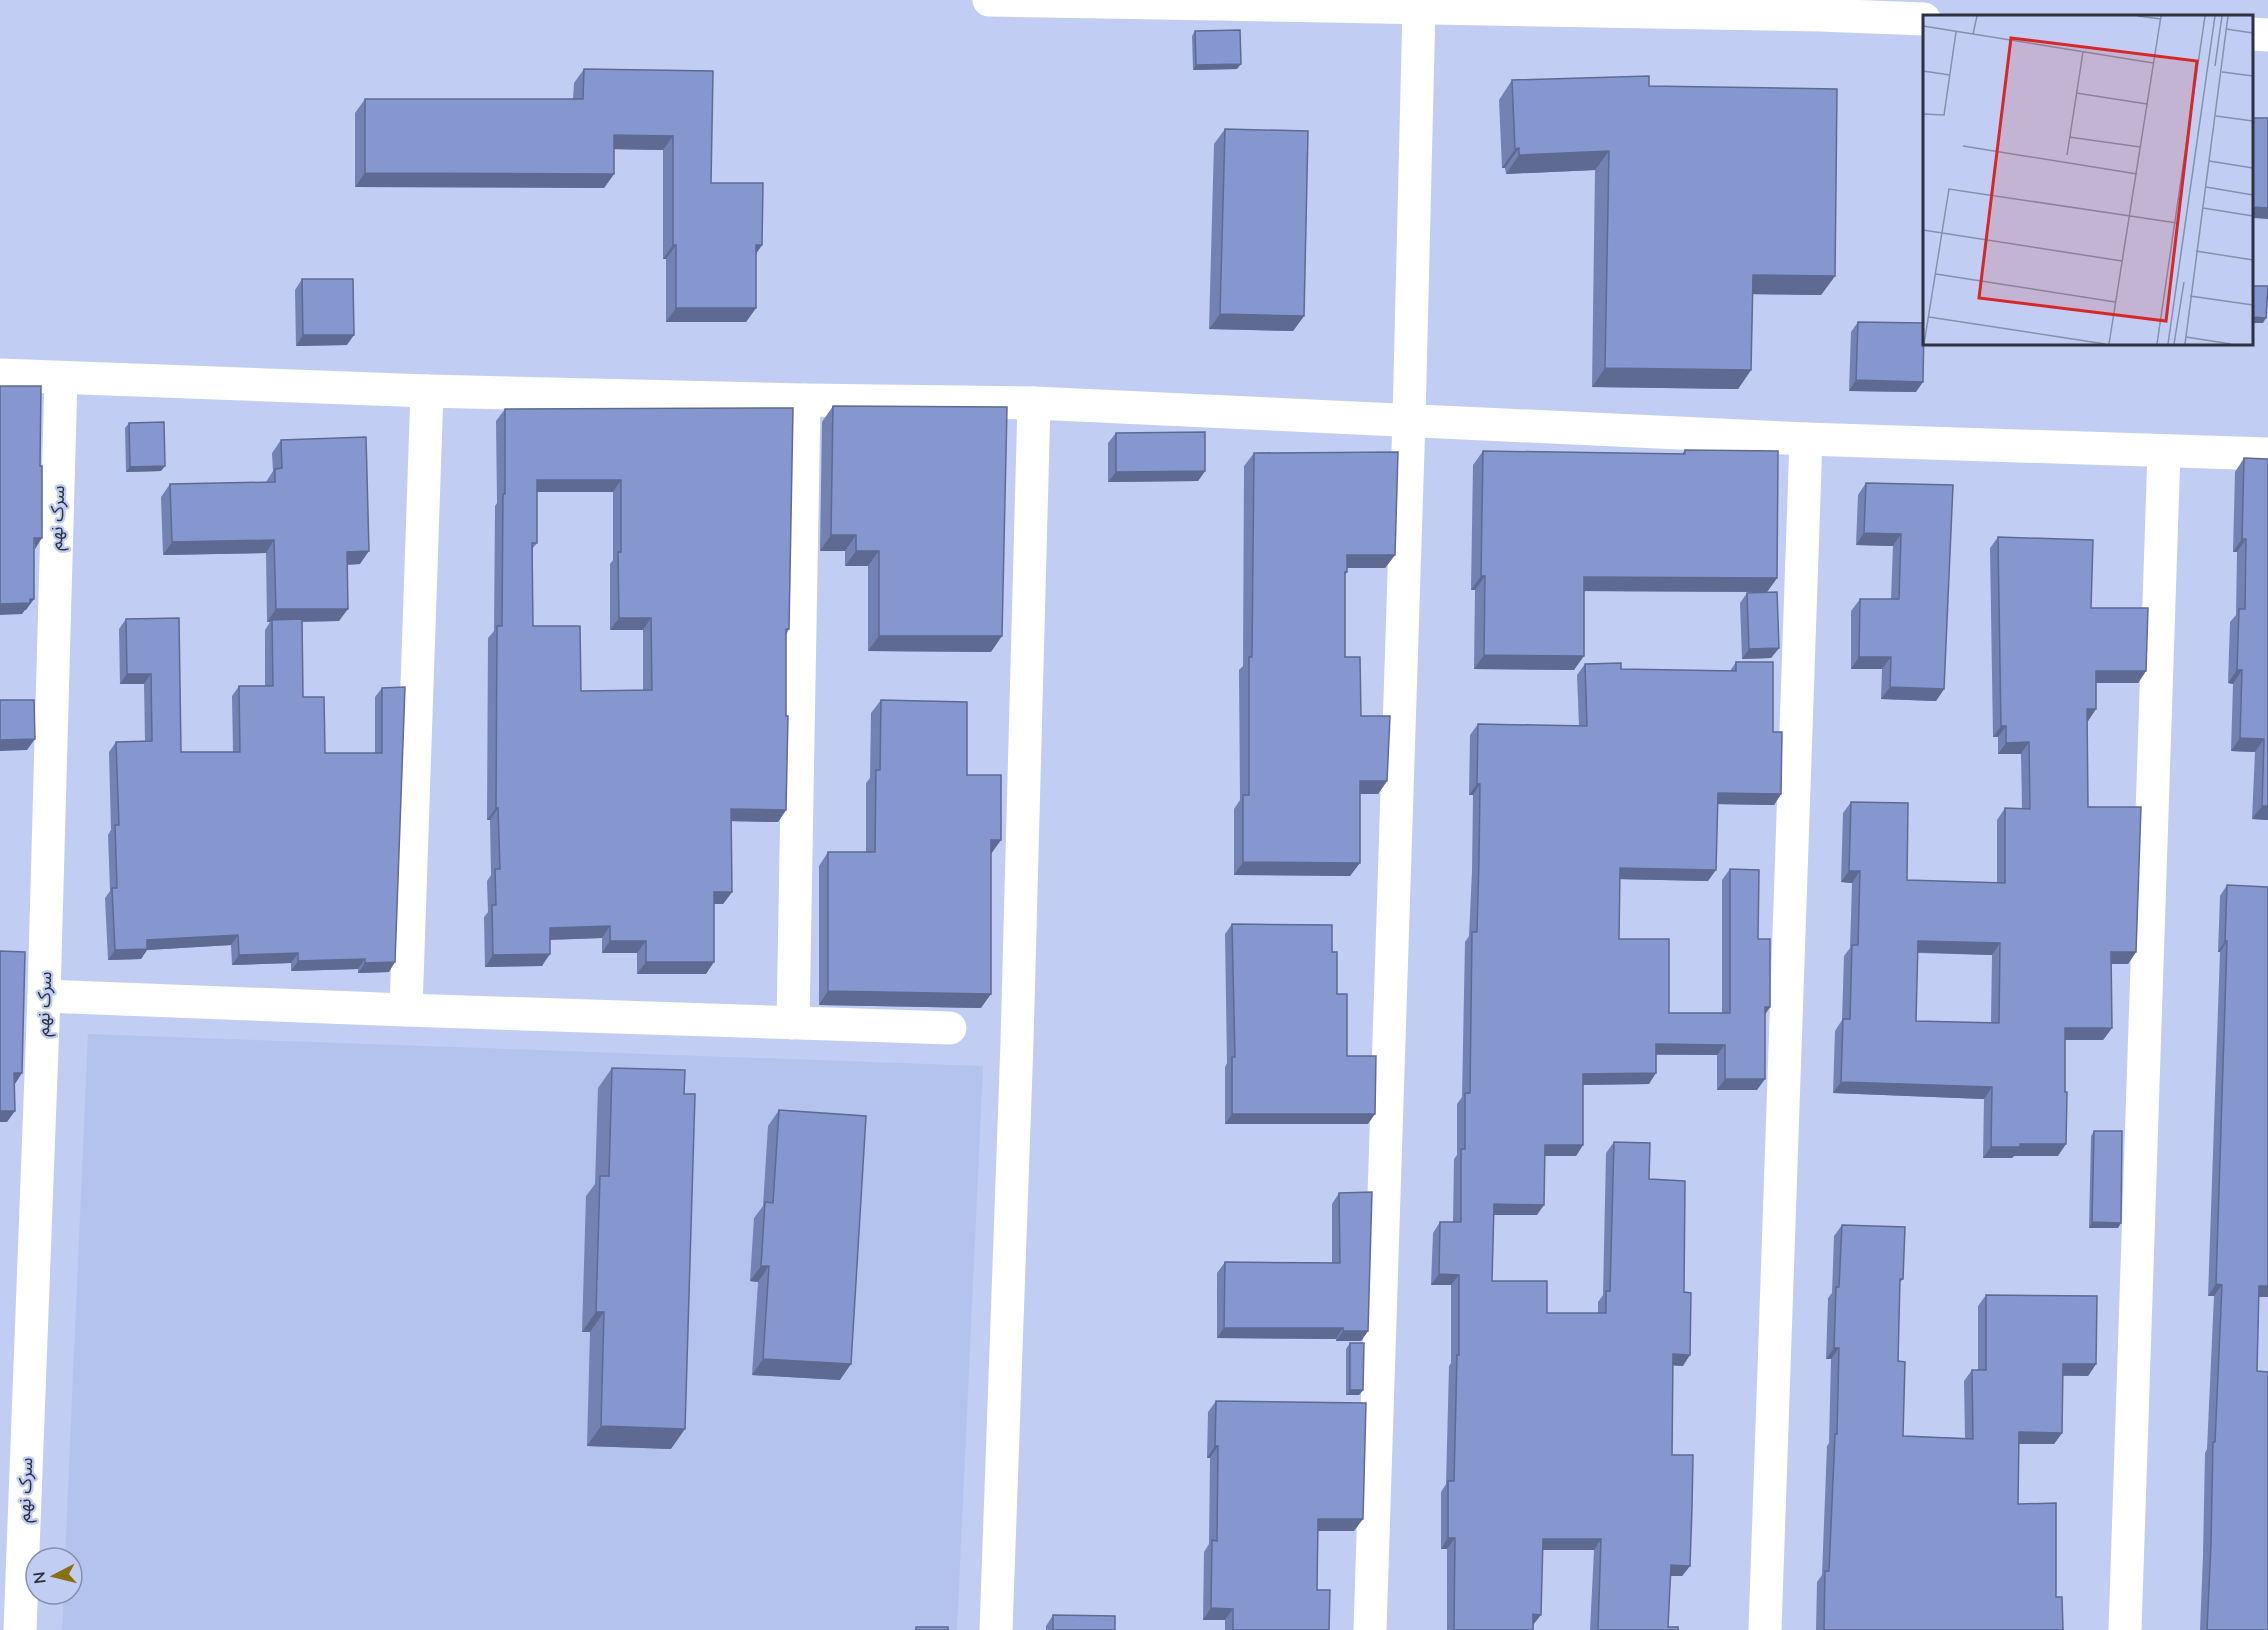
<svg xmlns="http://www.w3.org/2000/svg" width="2268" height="1630" viewBox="0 0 2268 1630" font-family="'Nunito Sans','Noto Sans Arabic',sans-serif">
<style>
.built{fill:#b4c2ee}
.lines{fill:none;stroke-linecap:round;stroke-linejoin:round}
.minor{stroke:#fff;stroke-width:33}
.wall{fill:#7382b3;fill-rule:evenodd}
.shaded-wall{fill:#5e6a92}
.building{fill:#8697d0;stroke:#5e6a92;stroke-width:1.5;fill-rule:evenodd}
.labels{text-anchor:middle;stroke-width:4.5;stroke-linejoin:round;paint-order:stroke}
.street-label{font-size:18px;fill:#2d3240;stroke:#c1cdf3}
.inset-road{fill:none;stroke:#868fab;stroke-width:1.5}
.view{fill:#d62828;fill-opacity:0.15;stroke:#d62828;stroke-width:3}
.inset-edge{fill:none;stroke:#2d3240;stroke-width:3}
</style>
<rect width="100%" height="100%" fill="#c1cdf3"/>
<path class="built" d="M88 1034 983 1066 957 1630H62L64 1594H72V1558H65Z"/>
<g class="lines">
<g class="minor">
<path d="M989 0 1819 15 1924 19"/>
<path d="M2252 34 2268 35"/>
<path d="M0 375 427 391 804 400 1034 403 1806 439 2268 454"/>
<path d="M44 996 406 1010 950 1028"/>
<path d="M406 1010 427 391"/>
<path d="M793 1023 804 400"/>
<path d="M20 1630 44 996 61 378"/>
<path d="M996 1630 1017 1042 1034 403"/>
<path d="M1370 1630 1409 419 1419 8"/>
<path d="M1765 1630 1806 439"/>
<path d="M2125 1630 2164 451"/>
</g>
</g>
<g class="wall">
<path d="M1195 31 1237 69 1193 70 1192 36Z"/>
<path d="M584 69 713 71 711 183 762 245 756 254V308L746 322H666V259H663V150L614 149V174L604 188 355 187V113L365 99H573L574 83Z"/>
<path d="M1512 80 1649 86 1835 276 1821 295 1753 294 1751 370 1738 389 1592 387 1595 170 1506 174 1505 168H1502L1499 100Z"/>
<path d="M1225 129 1304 316 1293 331 1209 329 1214 144Z"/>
<path d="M302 279 347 345 296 346 295 290Z"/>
<path d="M1858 322 1916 392 1849 391 1851 332Z"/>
<path d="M833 406 991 652 868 651V566H845V551H820L822 422Z"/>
<path d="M793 408 789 629 786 635V810L778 822 731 821 732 892 723 904H714L706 974H637V953H602V938L550 940 542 966 485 967 484 917 488 912 487 881 491 875 490 820H487L488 638 494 631 495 506 497 503 496 421 505 409ZM537 492H613V560L610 564V630H643V690L581 691 533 626V548L537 543Z"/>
<path d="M129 423 161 471 126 472 125 428Z"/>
<path d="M1116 433 1205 471 1198 481 1108 482V443Z"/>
<path d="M281 440 360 564 347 565 339 621 302 622 303 697 325 753H375V697L382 688 389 972 358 973V969L291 971V963L232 965 231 945 147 950 141 959 108 960 105 898 110 891 108 835 111 830 109 752 116 742 145 741 144 684H120L119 629 126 619 179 618 181 752H233L232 696 239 686H265V630L270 622H267L266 553 163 555 161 497 170 484 266 482 273 471 272 453Z"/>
<path d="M1685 450 1777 578 1767 592 1584 591 1574 670 1474 669 1475 590H1471L1473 465 1483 451 1682 454Z"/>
<path d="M1254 453 1395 555 1385 568H1347V572L1345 575V657L1361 716 1387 781 1378 794H1360L1350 876 1234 875V809L1240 800 1239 670 1243 666 1244 466Z"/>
<path d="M2244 458 2268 459V820L2252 819 2255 752 2231 751 2233 684 2228 683 2230 622 2236 615 2237 552H2233L2235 472Z"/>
<path d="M1866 483 1953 485 1944 689 1936 701 1881 699 1882 669H1851V611L1860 599H1891L1893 546 1856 545 1858 495Z"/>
<path d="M1998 537 2091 608 2146 671 2138 683H2096V709L2088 721H2087L2088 807 2136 952 2128 964H2111L2112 1028 2103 1040H2065L2058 1156H2014L2012 1158H1983L1984 1099 1833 1093 1835 1031 1842 1020 1844 956 1850 948 1852 883 1841 882 1843 813 1851 802 1907 880 1997 883V820L2005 808H2022L2021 754H1998V737H1993L1990 548ZM1918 953 1992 955 1991 1023 1916 1021Z"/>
<path d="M1747 593 1779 648 1771 658 1742 659 1740 603Z"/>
<path d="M1736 662 1773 732 1781 794 1774 805 1718 804 1708 881 1620 879 1619 939 1669 1013H1722V880L1730 869 1758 939 1765 1015 1757 1090H1717V1055H1656L1649 1084 1583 1085V1145L1576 1156H1545L1537 1215H1494L1492 1281 1547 1313H1598V1302L1603 1295 1606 1153 1614 1142 1649 1179 1683 1366 1673 1365 1672 1455 1690 1566 1682 1576H1670L1668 1627 1678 1630H1590L1594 1550H1543L1533 1630H1447V1549H1441V1492L1446 1484 1449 1366 1451 1363V1285H1431L1433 1233 1440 1222H1453L1454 1159 1457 1155V1104L1462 1097 1465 942 1469 936 1472 871 1473 795H1469L1470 735 1478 724 1579 726 1577 675 1585 664 1621 669 1730 671Z"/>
<path d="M881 700 967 775 991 854 981 1008 819 1005V866L828 852H866V783L870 778 871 713Z"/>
<path d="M2227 885 2268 887V1297H2259L2257 1371 2268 1630H2200L2203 1555 2205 1453 2207 1449 2214 1296H2208L2220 952H2218L2220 896Z"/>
<path d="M1232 924 1332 952 1337 994 1347 1056 1368 1124H1225V1067L1227 1063 1225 934Z"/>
<path d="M612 1068 671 1449 587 1446 590 1332H582L586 1196 595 1184 598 1088Z"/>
<path d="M779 1110 840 1380 752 1375 758 1282 750 1281 754 1218 763 1206 768 1126Z"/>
<path d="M2094 1131 2118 1228H2089L2091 1136Z"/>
<path d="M1339 1193 1368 1331 1361 1341H1336V1339L1217 1338V1273L1225 1262 1332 1263V1204Z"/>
<path d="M1842 1225 1903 1279 1900 1282 1898 1361 1903 1436 1965 1438 1964 1381 1972 1370H1978V1306L1986 1295 2096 1364 2088 1376H2063L2062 1433 2054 1444H2019L2018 1504 2056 1597 2063 1630H1816L1817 1582 1822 1575 1827 1446 1829 1443 1831 1359H1826L1828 1298 1832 1293 1834 1236Z"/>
<path d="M1350 1343 1363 1390 1359 1395H1346V1349Z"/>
<path d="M1216 1401 1354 1531H1318L1317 1590 1329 1630H1225V1620H1203L1204 1552 1209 1544 1210 1458H1207L1208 1412Z"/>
<path d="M1053 1615 1115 1630H1046V1626Z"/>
</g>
<g class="shaded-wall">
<path d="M1241 64 1237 69 1193 70 1196 65Z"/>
<path d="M614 135 673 136 663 150 605 149Z"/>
<path d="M1519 148 1505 168H1502L1515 149Z"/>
<path d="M1609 151 1595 170 1506 174 1519 155Z"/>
<path d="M365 173 614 174 604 188 355 187Z"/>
<path d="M2252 207 2268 208V219L2252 218Z"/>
<path d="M673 245H676L666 259H663Z"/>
<path d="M756 245H762L752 259Z"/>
<path d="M1753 275 1835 276 1821 295 1740 294Z"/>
<path d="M676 308H756L746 322H666Z"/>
<path d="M1220 314 1304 316 1293 331 1209 329Z"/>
<path d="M2252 317 2266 318 2263 323H2252Z"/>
<path d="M303 335H354L347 345 296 346Z"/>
<path d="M1605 368 1751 370 1738 389 1592 387Z"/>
<path d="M1856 380 1923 382 1916 392 1849 391Z"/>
<path d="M165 466 161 471 126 472 130 467Z"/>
<path d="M1205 471 1198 481 1108 482 1116 472Z"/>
<path d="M537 480H621L613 492H529Z"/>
<path d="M1864 533 1901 534 1893 546 1856 545Z"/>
<path d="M831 535H856L845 551H820Z"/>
<path d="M34 538H42L35 549Z"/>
<path d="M2242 539H2246L2237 552H2233Z"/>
<path d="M274 540 266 553 163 555 172 542Z"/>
<path d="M369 551 360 564 338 565 347 552Z"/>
<path d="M856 551H879L868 566H845Z"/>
<path d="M1347 555H1395L1385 568H1338Z"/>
<path d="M1481 576H1485L1475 590H1471Z"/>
<path d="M1584 577 1777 578 1767 592 1574 591Z"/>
<path d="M30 599H34L26 610H25L22 614 0 615V604Z"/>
<path d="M276 609H348L339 621 272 622V620L270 622H267Z"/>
<path d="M619 618H651L643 630H610Z"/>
<path d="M879 636H1002L991 652 868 651Z"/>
<path d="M1779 648 1771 658 1742 659 1749 649Z"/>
<path d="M1484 655 1584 656 1574 670 1474 669Z"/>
<path d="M1859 657H1891L1882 669H1851Z"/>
<path d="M2237 670H2242L2233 684 2228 683Z"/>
<path d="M2096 671H2146L2138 683H2088Z"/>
<path d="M127 674H151L144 684H120Z"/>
<path d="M1890 687 1944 689 1936 701 1881 699Z"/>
<path d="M2087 709H2096L2088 721H2079Z"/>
<path d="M2001 726H2006L1998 737H1993Z"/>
<path d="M2240 738 2264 739 2255 752 2231 751Z"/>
<path d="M35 739 27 750 0 751V740Z"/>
<path d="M2029 742 2021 754H1998L2006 743Z"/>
<path d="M1360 781H1387L1378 794H1350Z"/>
<path d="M1477 784H1480L1473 795H1469Z"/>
<path d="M1718 793 1781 794 1774 805 1710 804Z"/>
<path d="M2262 806H2268V820L2252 819Z"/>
<path d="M496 808H498L490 820H487Z"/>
<path d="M731 809 786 810 778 822 723 821Z"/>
<path d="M991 840H1001L991 854Z"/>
<path d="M1243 862 1360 863 1350 876 1234 875Z"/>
<path d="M1620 868 1716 870 1708 881 1613 879Z"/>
<path d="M1849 871H1860L1852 883 1841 882Z"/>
<path d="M714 892H732L723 904H706Z"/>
<path d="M610 926 602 938 541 940 550 928Z"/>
<path d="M238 935 231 945 147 950 141 959 108 960 115 950 147 940Z"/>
<path d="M610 941H646L637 953H602Z"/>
<path d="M1918 941 2000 943 1992 955 1910 952Z"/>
<path d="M2225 941H2227L2220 952H2218Z"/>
<path d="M2111 952H2136L2128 964H2103Z"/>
<path d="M298 953 291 963 232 965 239 955Z"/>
<path d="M550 954 542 966 485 967 493 955Z"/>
<path d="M365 959 358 969 291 971 298 961Z"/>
<path d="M395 962 389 972 358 973 365 963Z"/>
<path d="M646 962H714L706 974H637Z"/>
<path d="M828 991 991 994 981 1008 819 1005Z"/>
<path d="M1765 1007H1770L1763 1018Z"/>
<path d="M2065 1028H2112L2103 1040H2057Z"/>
<path d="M1656 1044 1725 1045 1717 1055 1649 1054Z"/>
<path d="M14 1073H22L15 1084Z"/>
<path d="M1656 1073 1649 1084 1576 1085 1583 1074Z"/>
<path d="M1725 1079H1765L1757 1090H1717Z"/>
<path d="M1841 1082 1992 1087 1984 1099 1833 1093Z"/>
<path d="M0 1111H15L7 1122H0Z"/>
<path d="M1232 1114H1375L1368 1124H1225Z"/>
<path d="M2020 1144H2066L2058 1156H2014L2012 1158H1983L1991 1147Z"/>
<path d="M1545 1145H1583L1576 1156H1537Z"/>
<path d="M1494 1204 1544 1205 1537 1215H1486Z"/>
<path d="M2092 1222 2121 1223 2118 1228H2089Z"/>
<path d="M761 1266H769L758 1282 750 1281Z"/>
<path d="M1439 1274 1459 1275 1451 1285H1431Z"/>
<path d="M2216 1284 2222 1285 2214 1296H2208Z"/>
<path d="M2259 1286H2268V1297H2251Z"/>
<path d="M596 1312H604L590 1332H582Z"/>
<path d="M1224 1328H1343L1336 1339 1217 1338Z"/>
<path d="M1343 1331H1368L1361 1341H1336Z"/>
<path d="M1834 1348H1839L1831 1359H1826Z"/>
<path d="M1673 1354 1690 1355 1683 1366 1665 1365Z"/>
<path d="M763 1359 851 1364 840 1380 752 1375Z"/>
<path d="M2063 1364H2096L2088 1376 2055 1375Z"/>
<path d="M1350 1390H1363L1359 1395H1346Z"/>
<path d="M601 1426 685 1429 671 1449 587 1446Z"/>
<path d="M2019 1432 2062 1433 2054 1444H2011Z"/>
<path d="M1215 1446H1218L1210 1458H1207Z"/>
<path d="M1318 1519H1363L1354 1531H1310Z"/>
<path d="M1448 1538H1455L1447 1549H1441Z"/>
<path d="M1543 1539H1601L1594 1550H1535Z"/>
<path d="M1671 1565 1690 1566 1682 1576H1663Z"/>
<path d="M1211 1608 1233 1609 1225 1620H1203Z"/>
<path d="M1533 1614 1541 1615 1533 1625H1525Z"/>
</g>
<g class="building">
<path d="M1240 30 1241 64 1196 65 1195 31Z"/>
<path d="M584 69 713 71 711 183H763L762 245H756V308H676V245H673V136L614 135V174L365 173V99H583Z"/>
<path d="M1649 76V86L1837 89 1835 276 1753 275 1751 370 1605 368 1609 151 1519 155V148L1515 149 1512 80Z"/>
<path d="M2252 118H2268V208L2252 207Z"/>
<path d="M1225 129 1308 131 1304 316 1220 314Z"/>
<path d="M302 279H353L354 335H303Z"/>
<path d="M2252 286H2268L2266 318 2252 317Z"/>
<path d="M1858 322 1924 323 1923 382 1856 380Z"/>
<path d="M0 386H41L40 466H42V538H34V599H30V603L0 604Z"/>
<path d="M833 406 1007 407 1002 636H879V551H856V535H831Z"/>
<path d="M793 408 789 629H786V716H788L786 810 731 809 732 892H714V962H646V941H610V926L550 928V954L493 955 492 905H496L495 869H500L498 808H496L497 626H502L503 494H505V409ZM537 480H621V552H618L619 618H651L652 690 581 691 580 626H533L532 543H537Z"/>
<path d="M164 422 165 466 130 467 129 423Z"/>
<path d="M1205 432V471L1116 472V433Z"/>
<path d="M366 437 369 551 347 552 348 609H276L274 540 172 542 170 484 275 482V469L282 468 281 440Z"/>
<path d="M1685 450 1778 451 1777 578 1584 577V656L1484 655 1485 576H1481L1483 451 1685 454Z"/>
<path d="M1398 452 1395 555H1347V572H1345V657H1360L1361 716H1390L1387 781H1360V863L1243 862V795H1249V657H1252L1254 453Z"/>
<path d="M2244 458 2268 459V806H2262L2264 739 2240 738 2242 670H2237L2239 609H2245L2246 539H2242Z"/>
<path d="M1866 483 1953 485 1944 689 1890 687 1891 657H1859L1860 599H1899L1901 534 1864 533Z"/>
<path d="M1998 537 2093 540 2091 608H2148L2146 671H2096V709H2087L2088 807H2141L2136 952H2111L2112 1028H2065V1092H2067L2066 1144H2020V1147H1991L1992 1087 1841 1082 1843 1019H1850L1852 945H1858L1860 871H1849L1851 802 1908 803 1907 880 2005 883V808L2030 809 2029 742 2006 743V726H2001ZM1918 941 2000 943 1999 1023 1916 1021Z"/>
<path d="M1777 592 1779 648 1749 649 1747 593Z"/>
<path d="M179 618 181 752H240L239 686H273L272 620 302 619 303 697H324L325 753H382V688L405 687 395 962 365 963V959L298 961V953L239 955 238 935 147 940V949L115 950 112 888H117L115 825H119L116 742 152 741 151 674H127L126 619Z"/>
<path d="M1736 662H1773V732H1782L1781 794 1718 793 1716 870 1620 868 1619 939H1669V1013H1730V869L1759 870 1758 939H1770V1007H1765V1079H1725V1045L1656 1044V1073L1583 1074V1145H1545L1544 1205 1494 1204 1492 1281H1547V1313H1606V1291H1610L1614 1142 1650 1143 1649 1179 1685 1181 1684 1292 1691 1293 1690 1355 1673 1354 1672 1455H1693L1692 1507 1690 1566 1671 1565 1668 1627H1678V1630H1598L1601 1539H1543L1541 1615 1533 1614V1630H1454L1455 1538H1448V1481H1454L1457 1355H1459V1275L1439 1274 1440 1222H1461V1149H1465V1093H1470L1472 932H1477L1479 860 1480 784H1477L1478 724 1587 726 1585 664 1621 663V669L1736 671Z"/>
<path d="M0 700H34L35 739 0 740Z"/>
<path d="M881 700 967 702V775H1001V840H991V994L828 991V852H875L876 770H880Z"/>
<path d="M2227 885 2268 887V1286H2259L2257 1371 2268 1372V1630H2207L2211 1544 2213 1442H2215L2222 1285 2216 1284 2227 941H2225Z"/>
<path d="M1232 924 1332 925V952H1337V994H1347V1056H1376L1375 1114H1232V1057H1235Z"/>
<path d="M0 951 25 952 22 1073H14L15 1111H0Z"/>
<path d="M612 1068 685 1070 684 1094H695L685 1429 601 1426 604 1312H596L600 1176H609Z"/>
<path d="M779 1110 866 1116 851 1364 763 1359 769 1266H761L765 1202 773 1203Z"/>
<path d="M2094 1131H2122L2121 1223 2092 1222Z"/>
<path d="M1372 1192 1368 1331H1343V1328H1224L1225 1262 1340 1263 1339 1193Z"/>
<path d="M1842 1225 1905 1227 1903 1279H1900L1898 1361 1905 1362 1903 1436 1973 1439 1972 1370H1986V1295L2097 1296 2096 1364H2063L2062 1433 2019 1432 2018 1504 2056 1503V1597H2062L2063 1630H1824L1825 1571H1829L1835 1434H1837L1839 1348H1834L1836 1287H1839Z"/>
<path d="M1350 1343H1364L1363 1390H1350Z"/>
<path d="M1216 1401 1366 1403 1363 1519H1318L1317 1590H1330L1329 1630H1233V1609L1211 1608 1212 1540 1217 1541 1218 1446H1215Z"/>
<path d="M1053 1615 1115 1616V1630H1053Z"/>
<rect x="916" y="1627" width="32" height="3"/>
</g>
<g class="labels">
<g class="street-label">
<text transform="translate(57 518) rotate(-88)" y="6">سرک نهم</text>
<text transform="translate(44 1004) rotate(-88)" y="6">سرک نهم</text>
<text transform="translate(25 1490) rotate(-88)" y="6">سرک نهم</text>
</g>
</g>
<g transform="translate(1923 15)">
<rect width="330" height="330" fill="#c1cdf3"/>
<path class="inset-road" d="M215 1 238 4M0 11 230 48M303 14 330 18M50 19 54 1M292 51 299 1M0 56 27 60M299 57 330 61M153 78 224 89M0 99 21 100 33 17M293 101 330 106M146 122 217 132M40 131 214 159M144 140 160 37M286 146 330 153M283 172 330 180M280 193 330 201M0 215 199 246M273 236 330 245M13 259 192 287M267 281 330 290M6 302 182 329M263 322 308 329M1 329 26 174 254 208M186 329 238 1M234 329 282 1M245 329 292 1M251 329 261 267M262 329 305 1"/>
<path class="view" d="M88 23 274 46 243 306 56 283Z"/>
<rect width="330" height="330" class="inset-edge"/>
</g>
<g transform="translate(54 1576) rotate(263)"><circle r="28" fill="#c1cdf3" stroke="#868fab" stroke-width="1.5"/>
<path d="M0-4.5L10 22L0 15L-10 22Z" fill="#8a6f10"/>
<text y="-9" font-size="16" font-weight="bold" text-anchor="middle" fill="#2d3240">N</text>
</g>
</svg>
